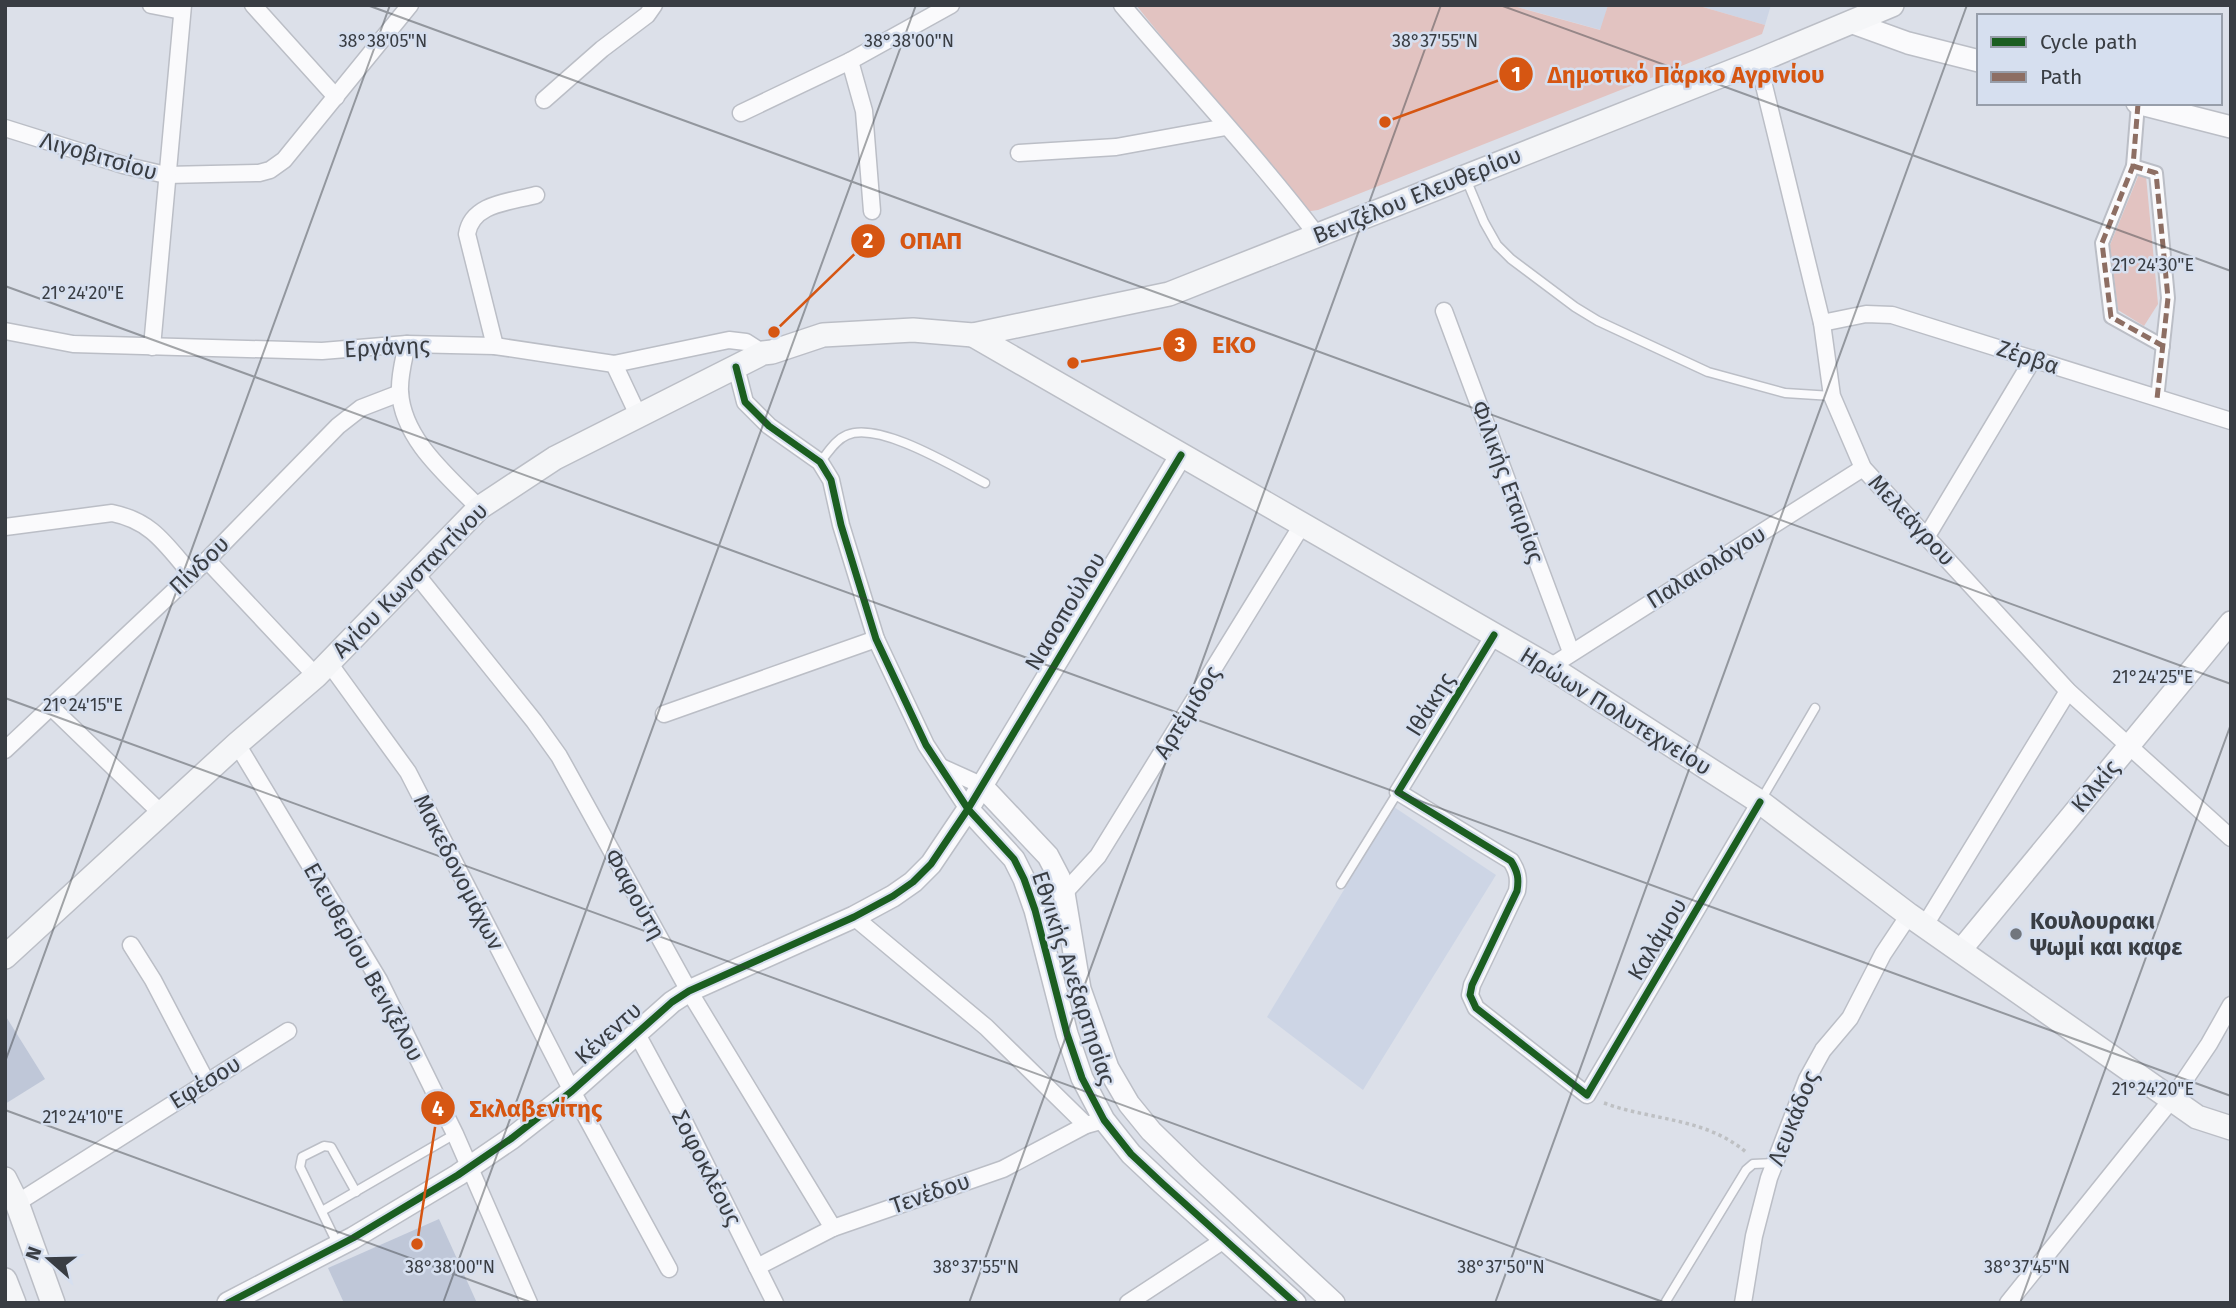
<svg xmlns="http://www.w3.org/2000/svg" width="2236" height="1308" viewBox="0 0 2236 1308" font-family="'Fira Sans',sans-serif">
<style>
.built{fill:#cdd5e5}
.green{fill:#e2c3c1}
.building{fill:#bfc7d8}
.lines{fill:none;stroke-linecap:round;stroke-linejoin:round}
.service-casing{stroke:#bbbec6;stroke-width:11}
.pedestrian-casing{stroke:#bbbec6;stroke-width:16}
.minor-casing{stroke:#bbbec6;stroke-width:19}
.tertiary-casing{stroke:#bbbec6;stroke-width:24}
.secondary-casing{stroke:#bbbec6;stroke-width:26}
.path{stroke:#bec0c3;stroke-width:3.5;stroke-dasharray:3.5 3.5;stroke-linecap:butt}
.service{stroke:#fafafc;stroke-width:8}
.pedestrian{stroke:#fafafc;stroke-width:12}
.minor{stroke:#fafafc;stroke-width:16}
.tertiary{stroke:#fafafc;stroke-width:21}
.secondary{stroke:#f5f6f8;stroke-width:23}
.quiet{stroke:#8d6e63;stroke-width:5;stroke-dasharray:10 5;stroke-linecap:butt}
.cycleway-casing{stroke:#d6dfef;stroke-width:11}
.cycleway{stroke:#1b5e20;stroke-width:7}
.ticks{fill:none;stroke:#393d43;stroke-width:2;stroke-opacity:0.45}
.poi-dot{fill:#72767d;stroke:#d6dfef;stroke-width:2.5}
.labels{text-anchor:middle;stroke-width:5;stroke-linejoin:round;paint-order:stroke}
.street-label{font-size:23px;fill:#393d43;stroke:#d6dfef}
.poi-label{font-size:23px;font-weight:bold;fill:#393d43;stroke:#d6dfef;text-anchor:start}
.ticks-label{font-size:18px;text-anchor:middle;fill:#393d43;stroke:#d6dfef;stroke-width:5;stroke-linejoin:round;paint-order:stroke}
.leader{fill:none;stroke:#d65612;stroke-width:2.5}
.callout-dot{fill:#d65612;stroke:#d6dfef;stroke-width:2.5}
.mark-label{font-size:21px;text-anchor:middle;font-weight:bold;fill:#fff}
.callout-label{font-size:24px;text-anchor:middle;font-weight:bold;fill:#d65612;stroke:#d6dfef;stroke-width:5;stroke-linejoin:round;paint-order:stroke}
</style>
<rect width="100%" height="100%" fill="#dce0e9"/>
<g class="built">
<path d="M1510 5H1608L1601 30Z"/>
<path d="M1696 5H1771L1765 25Z"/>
<path d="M1394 807 1496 875 1363 1090 1267 1017Z"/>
</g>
<g class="green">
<path d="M1136 5H1510L1600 30 1608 5H1696L1765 25 1762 34 1318 210 1304 212Z"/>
<path d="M2139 174 2146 176 2158 304 2144 326 2118 310 2110 245Z"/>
</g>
<g class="building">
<path d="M5 1015 45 1079 5 1104Z"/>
<path d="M439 1219 477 1303H344L328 1268Z"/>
</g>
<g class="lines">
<defs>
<g id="service">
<path d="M1466 179 1484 222 1497 245 1511 259 1575 307 1598 321 1708 372 1785 393 1832 396"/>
<path d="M820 462C828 453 835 440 847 435 879 421 954 467 985 483"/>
<path d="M1761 800 1815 708"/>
<path d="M1341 884 1398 792"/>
<path d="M322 1211 455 1134"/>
<path d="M338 1245 300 1167 302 1157 324 1146 331 1147 356 1192"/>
<path d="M1665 1303 1746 1170 1753 1164 1775 1163"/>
</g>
<g id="pedestrian">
<path d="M2138 104 2133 166 2102 243 2111 317 2163 346"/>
<path d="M2133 166 2156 173 2168 298 2157 399"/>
</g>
<g id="minor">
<path d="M151 5 182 11"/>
<path d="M253 5 336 97"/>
<path d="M1122 5C1187 82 1256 155 1317 235"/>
<path d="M850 61 864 111 872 211"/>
<path d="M1758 61 1822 323 1832 396 1863 468 2068 691 2231 838"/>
<path d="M544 100 602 49 647 15 654 5"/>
<path d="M741 113 850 61 951 5"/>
<path d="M5 128 123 165 166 175 259 173 270 170 284 160 410 5"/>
<path d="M1019 153 1116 147 1226 127"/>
<path d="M1444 311 1571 652"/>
<path d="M1822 323 1866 314 1892 315 2231 421"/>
<path d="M5 331 73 344 322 351 407 344 495 346 614 364 729 340 746 342 763 353"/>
<path d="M407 344C404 359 399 376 400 392 403 440 448 476 479 508"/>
<path d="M495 346 467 234C472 203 510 202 536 195"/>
<path d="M152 347 183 5"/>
<path d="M614 364 639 417"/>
<path d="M736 367 745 402 769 426 820 462 831 480 841 525 876 639 926 745 968 809"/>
<path d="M5 527 112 513C152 521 166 545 191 574"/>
<path d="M1927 536 2033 359"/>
<path d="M207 560 316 676"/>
<path d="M416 574 534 721 559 756 689 991 833 1228"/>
<path d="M1494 635 1398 792 1511 861C1518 872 1519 879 1517 891L1472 985 1470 995 1476 1008 1587 1095 1760 802"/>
<path d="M329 663 408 772 572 1091 669 1269"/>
<path d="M1550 667 1863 468"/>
<path d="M51 707 161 813"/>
<path d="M664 714 876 639"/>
<path d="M237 744 379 980 455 1134 529 1303"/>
<path d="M5 750 207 560 338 426 361 408 400 393"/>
<path d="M941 767 981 785"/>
<path d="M1064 893 1098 856 1302 525"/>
<path d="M854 917 986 1027 1086 1125"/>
<path d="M1925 925 2068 691"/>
<path d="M131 945 153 980 206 1081"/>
<path d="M637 1034 683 1119 775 1303"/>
<path d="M17 1203 288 1031"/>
<path d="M757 1267 833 1228 1003 1169 1086 1125 1104 1120"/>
<path d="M1128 1303 1224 1240"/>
<path d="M1743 1303 1754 1236 1769 1178 1807 1079 1823 1050 1850 1018 1883 954 1909 915"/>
<path d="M2008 1303 2172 1099 2209 1044 2231 1005"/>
</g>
<g id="tertiary">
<path d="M1850 22 1908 43 1979 61"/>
<path d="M2137 103 2231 127"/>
<path d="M981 785 1048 856 1059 877 1064 893 1080 989 1108 1068 1129 1104 1151 1131 1195 1174 1334 1303"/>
<path d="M968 809 1014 859 1024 879 1035 910 1067 1034 1082 1078 1104 1120 1131 1154 1163 1184 1295 1303"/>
<path d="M1960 951 2231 622"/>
<path d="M228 1303 353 1238 458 1175 512 1138 572 1091 672 1002 689 991 854 917 893 896 913 882 931 864 968 809 1181 455"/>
</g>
<g id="secondary">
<path d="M973 335 1550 667 1760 802 1909 915 2197 1117 2231 1128"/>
<path d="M5 957 237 744 316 676 479 508 555 458 763 353 772 352 823 335 913 330 973 335 1169 294 1758 61 1892 5"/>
<path d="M5 1179 17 1203 53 1303"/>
<path d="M5 1280 14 1303"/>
</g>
</defs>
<use href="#service" class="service-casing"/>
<use href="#pedestrian" class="pedestrian-casing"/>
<use href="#minor" class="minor-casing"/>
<use href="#tertiary" class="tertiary-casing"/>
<use href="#secondary" class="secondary-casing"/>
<path class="path" d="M1604 1103C1653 1121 1705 1117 1747 1153"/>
<use href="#service" class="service"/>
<use href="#pedestrian" class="pedestrian"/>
<use href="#minor" class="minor"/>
<use href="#tertiary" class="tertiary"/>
<use href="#secondary" class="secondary"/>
<g class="quiet">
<path d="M2138 104 2133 166 2102 243 2111 317 2163 346"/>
<path d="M2133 166 2156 173 2168 298 2157 399"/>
</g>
<defs>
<g id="cycleway">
<path d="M736 367 745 402 769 426 820 462 831 480 841 525 876 639 926 745 968 809 1014 859 1024 879 1035 910 1067 1034 1082 1078 1104 1120 1131 1154 1163 1184 1295 1303"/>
<path d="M1494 635 1398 792 1511 861C1518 872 1519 879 1517 891L1472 985 1470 995 1476 1008 1587 1095 1760 802"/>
<path d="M228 1303 353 1238 458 1175 512 1138 572 1091 672 1002 689 991 854 917 893 896 913 882 931 864 968 809 1181 455"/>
</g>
</defs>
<use href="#cycleway" class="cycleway-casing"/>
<use href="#cycleway" class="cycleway"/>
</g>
<path class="ticks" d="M367 5 2231 684M1500 5 2231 271M5 286 2231 1096M5 698 1666 1303M5 1062 390 5M5 1110 533 1303M443 1303 916 5M969 1303 1441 5M1495 1303 1967 5M2020 1303 2231 724"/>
<circle class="poi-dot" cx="2016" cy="934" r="7"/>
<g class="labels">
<g class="street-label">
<text transform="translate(99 156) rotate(16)" y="8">Λιγοβιτσίου</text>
<text transform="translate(1417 195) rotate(-22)" y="8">Βενιζέλου Ελευθερίου</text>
<text transform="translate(387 347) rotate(-3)" y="8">Εργάνης</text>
<text transform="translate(2028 357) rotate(18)" y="8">Ζέρβα</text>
<text transform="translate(1508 482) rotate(70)" y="8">Φιλικής Εταιρίας</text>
<text transform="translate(1912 520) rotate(47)" y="8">Μελεάγρου</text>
<text transform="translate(199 565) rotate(-44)" y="8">Πίνδου</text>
<text transform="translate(1706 567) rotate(-32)" y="8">Παλαιολόγου</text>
<text transform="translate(410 580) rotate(-45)" y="8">Αγίου Κωνσταντίνου</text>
<text transform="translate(1065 611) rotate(-59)" y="8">Νασοπούλου</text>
<text transform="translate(1430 704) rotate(-58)" y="8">Ιθάκης</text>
<text transform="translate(1616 711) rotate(32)" y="8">Ηρώων Πολυτεχνείου</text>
<text transform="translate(1187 712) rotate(-58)" y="8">Αρτέμιδος</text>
<text transform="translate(2095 786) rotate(-50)" y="8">Κιλκίς</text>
<text transform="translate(459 872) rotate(63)" y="8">Μακεδονομάχων</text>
<text transform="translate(635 894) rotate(61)" y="8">Φαφούτη</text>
<text transform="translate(1657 939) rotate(-59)" y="8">Καλάμου</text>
<text transform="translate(364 962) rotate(61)" y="8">Ελευθερίου Βενιζέλου</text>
<text transform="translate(1074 978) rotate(72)" y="8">Εθνικής Ανεξαρτησίας</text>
<text transform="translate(608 1033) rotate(-42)" y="8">Κένεντυ</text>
<text transform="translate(205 1082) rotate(-32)" y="8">Εφέσου</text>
<text transform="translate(1793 1118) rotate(-68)" y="8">Λευκάδος</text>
<text transform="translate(707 1168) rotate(63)" y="8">Σοφοκλέους</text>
<text transform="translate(930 1193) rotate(-19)" y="8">Τενέδου</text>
</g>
<g class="poi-label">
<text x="2030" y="929">Κουλουρακι<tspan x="2030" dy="26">Ψωμί και καφε</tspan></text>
</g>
</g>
<g class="ticks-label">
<text x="383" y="47">38°38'05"N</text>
<text x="909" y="47">38°38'00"N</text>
<text x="1435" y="47">38°37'55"N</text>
<text x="2153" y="271">21°24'30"E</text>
<text x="83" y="299">21°24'20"E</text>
<text x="2153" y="683">21°24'25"E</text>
<text x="83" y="711">21°24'15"E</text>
<text x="2153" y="1095">21°24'20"E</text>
<text x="83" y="1123">21°24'10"E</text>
<text x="450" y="1273">38°38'00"N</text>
<text x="976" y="1273">38°37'55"N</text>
<text x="1501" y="1273">38°37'50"N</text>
<text x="2027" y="1273">38°37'45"N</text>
</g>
<path class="leader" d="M1385 122L1516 74M774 332L868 241M1073 363L1180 345M417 1244L438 1108"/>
<g class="callout-dot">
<circle cx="1385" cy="122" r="7"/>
<circle cx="774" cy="332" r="7"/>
<circle cx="1073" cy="363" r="7"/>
<circle cx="417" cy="1244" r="7"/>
<circle cx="1516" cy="74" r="18"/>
<circle cx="868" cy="241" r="18"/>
<circle cx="1180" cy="345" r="18"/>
<circle cx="438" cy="1108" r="18"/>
</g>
<g class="mark-label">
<text x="1516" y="82">1</text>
<text x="868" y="248">2</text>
<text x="1180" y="352">3</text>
<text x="438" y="1116">4</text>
</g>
<g class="callout-label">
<text x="1686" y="83">Δημοτικό Πάρκο Αγρινίου</text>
<text x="931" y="249">ΟΠΑΠ</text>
<text x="1234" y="353">EKO</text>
<text x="536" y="1117">Σκλαβενίτης</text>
</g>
<rect width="2236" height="1308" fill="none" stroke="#393d43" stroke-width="14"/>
<rect x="1977" y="14" width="245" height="91" fill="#d6dfef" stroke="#979eaa" stroke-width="2"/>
<rect x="1991" y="37" width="35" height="10" fill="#1b5e20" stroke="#979eaa" stroke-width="2"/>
<text x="2040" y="49" font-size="21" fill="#393d43">Cycle path</text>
<rect x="1991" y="72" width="35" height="10" fill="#8d6e63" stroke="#979eaa" stroke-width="2"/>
<text x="2040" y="84" font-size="21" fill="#393d43">Path</text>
<g transform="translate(49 1259) rotate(290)" stroke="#d6dfef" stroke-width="5" paint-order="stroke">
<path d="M0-5L12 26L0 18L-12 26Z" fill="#393d43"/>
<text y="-10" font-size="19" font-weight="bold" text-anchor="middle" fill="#393d43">N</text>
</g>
</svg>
